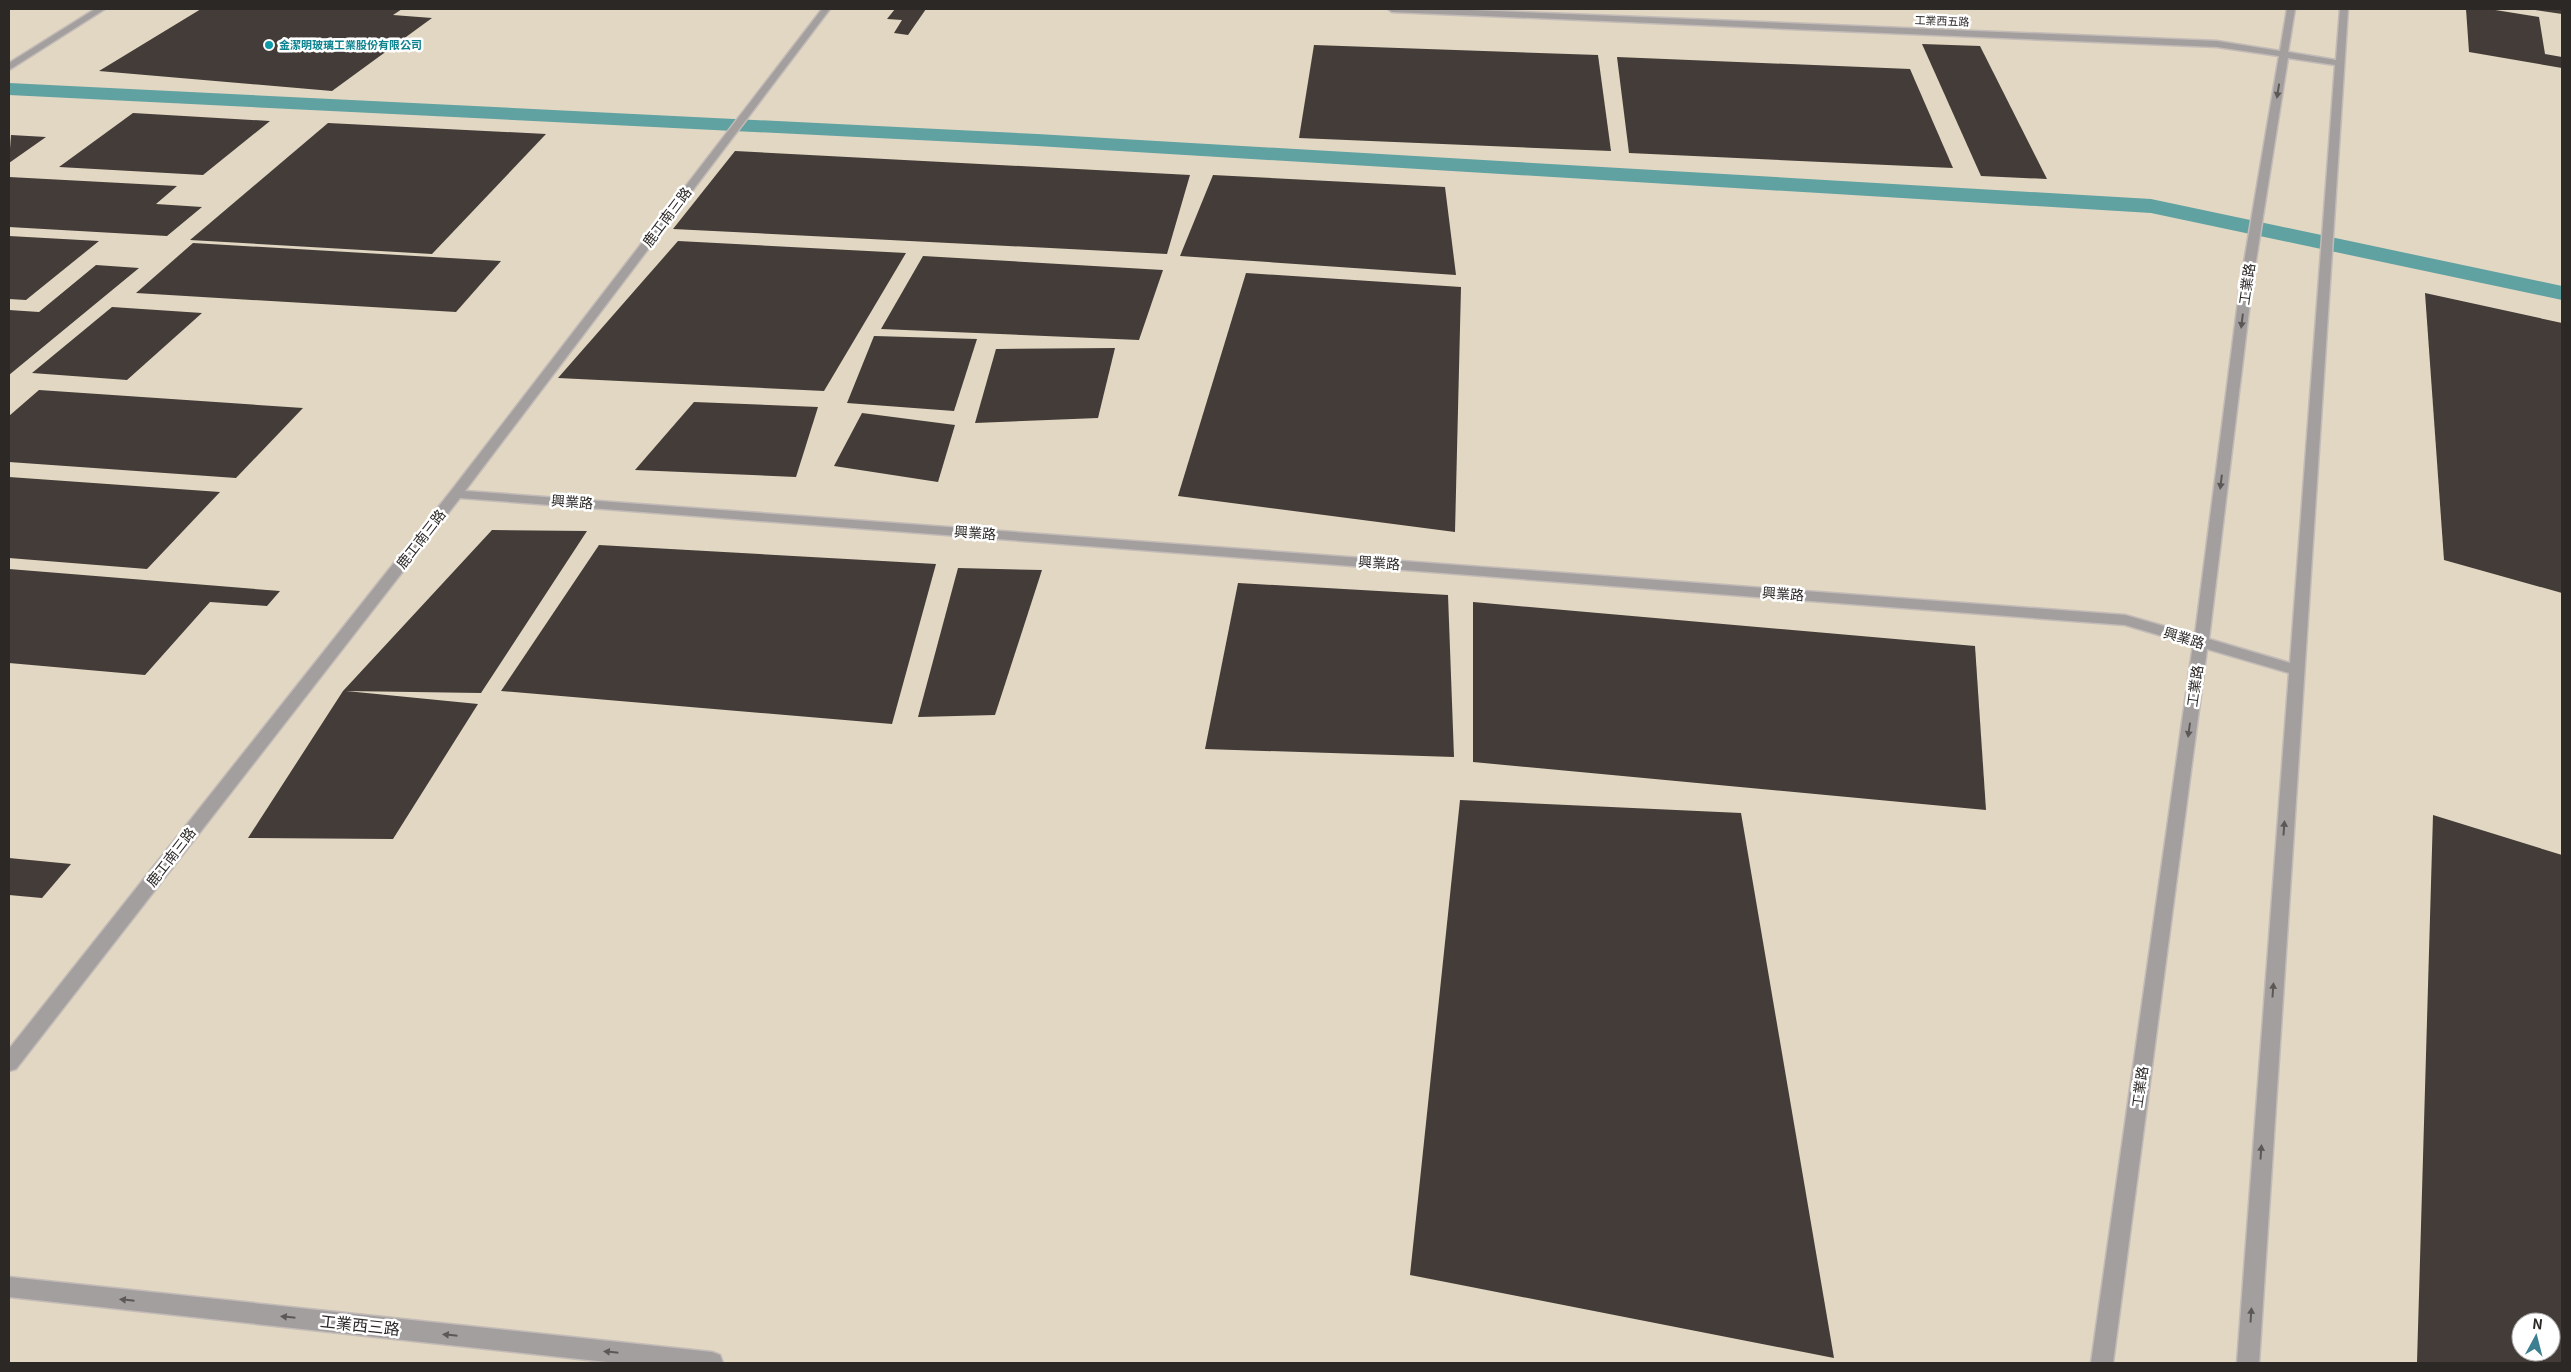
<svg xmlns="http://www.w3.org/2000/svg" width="2571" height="1372" viewBox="0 0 2571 1372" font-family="Georgia,'Noto Sans TC',serif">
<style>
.industrial{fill:#e2d7c2;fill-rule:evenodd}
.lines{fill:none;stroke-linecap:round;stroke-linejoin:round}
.canal{fill:#60a1a2;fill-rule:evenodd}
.building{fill:#433c38;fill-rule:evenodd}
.minor-casing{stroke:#c3bbb7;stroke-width:3}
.minor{fill:#a39f9f;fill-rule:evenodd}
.oneway{fill:#5b5856}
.culture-dot{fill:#0f9aa8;stroke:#fff;stroke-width:2}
.labels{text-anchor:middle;stroke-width:5;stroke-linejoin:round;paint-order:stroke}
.far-street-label{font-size:11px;fill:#2b2826;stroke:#fff}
.far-culture-label{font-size:11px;font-weight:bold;fill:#0d838f;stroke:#fff;text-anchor:start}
.street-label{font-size:14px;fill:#2b2826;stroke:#fff}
.near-street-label{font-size:16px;fill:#2b2826;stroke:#fff}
</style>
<rect width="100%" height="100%" fill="#e9e0db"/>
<path class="industrial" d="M9 9H2562V1363H9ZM2521 1322H2551V1352H2521Z"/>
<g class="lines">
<path class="canal" d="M9 83 1037 134 2151 199 2562 286V300L2151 213 1037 146 9 95Z"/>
</g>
<g class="building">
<path d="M201 9H402L393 15 432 18 332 91 99 71Z"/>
<path d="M895 9H926L908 35 894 33 902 20 887 19Z"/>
<path d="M2466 9H2489L2539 17 2545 54 2562 57V68L2469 52Z"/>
<path d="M2535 9H2562V14L2535 10Z"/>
<path d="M1922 44 1980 46 2047 179 1981 176Z"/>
<path d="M1314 45 1598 55 1611 151 1299 138Z"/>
<path d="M1617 57 1910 69 1953 168 1629 153Z"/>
<path d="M133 113 270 121 203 175 59 167Z"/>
<path d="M328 123 546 134 432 254 190 240Z"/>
<path d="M11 135 46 137 9 163Z"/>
<path d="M735 151 1190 175 1167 254 673 229Z"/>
<path d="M1213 175 1445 187 1456 275 1180 256Z"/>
<path d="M9 177 177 186 156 204 202 207 167 236 9 227Z"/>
<path d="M9 236 99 241 26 300 9 299Z"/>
<path d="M678 241 906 253 824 391 558 378Z"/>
<path d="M193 243 501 261 456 312 136 293Z"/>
<path d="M923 256 1163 270 1139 340 881 329Z"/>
<path d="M96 265 139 268 9 375V310L39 312Z"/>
<path d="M1246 273 1461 287 1455 532 1178 496Z"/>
<path d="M2425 293 2562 323V593L2444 560Z"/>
<path d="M112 307 202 313 127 380 32 373Z"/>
<path d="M874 336 977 339 954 411 847 403Z"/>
<path d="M1115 348 1098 418 975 423 996 349Z"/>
<path d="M39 390 303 408 236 478 9 462V416Z"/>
<path d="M694 402 818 407 796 477 635 470Z"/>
<path d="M862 413 955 425 938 482 834 466Z"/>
<path d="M9 477 220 492 147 569 9 558Z"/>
<path d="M492 530 587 531 481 693 346 691 478 704 393 839 248 838 343 691Z"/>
<path d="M599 545 936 564 892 724 501 691Z"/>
<path d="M958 568 1042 570 995 715 918 717Z"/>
<path d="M9 569 280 591 267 606 210 602 145 675 9 663Z"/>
<path d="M1238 583 1448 595 1454 757 1205 749Z"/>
<path d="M1473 602 1975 646 1986 810 1473 762Z"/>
<path d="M1460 800 1741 813 1834 1358 1410 1275Z"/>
<path d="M2433 815 2562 855V1363H2417ZM2521 1322H2551V1352H2521Z"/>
<path d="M9 858 71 864 42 898 9 895Z"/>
</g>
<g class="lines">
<defs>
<g id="minor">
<path d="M95 9H105L9 70V63Z"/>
<path d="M822 9H830L465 491 2125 615 2195 635 2240 286 2279 56 2217 47 1392 12 1388 9H1447L2217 41 2280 51 2287 9H2295L2288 52 2336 60 2340 9H2348L2259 1363H2237L2289 673 2207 649 2113 1363H2091L2193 645 2125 625 460 498 16 1069 9 1071V1049L451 491ZM2288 58 2335 65 2290 663 2209 639 2252 286Z"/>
<path d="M9 1277 712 1352 720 1355 723 1363H616L9 1297Z"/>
</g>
</defs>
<use href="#minor" class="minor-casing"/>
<use href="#minor" class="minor"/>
</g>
<defs><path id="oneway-solid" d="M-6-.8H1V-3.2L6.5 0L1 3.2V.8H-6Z" transform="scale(1.25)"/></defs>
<g class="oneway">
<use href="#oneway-solid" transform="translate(2278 91) rotate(99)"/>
<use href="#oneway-solid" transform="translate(2242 321) rotate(97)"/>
<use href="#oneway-solid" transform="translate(2221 482) rotate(97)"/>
<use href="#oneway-solid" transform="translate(2189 730) rotate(98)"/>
<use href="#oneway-solid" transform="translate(2284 828) rotate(-86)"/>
<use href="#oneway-solid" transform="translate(2273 990) rotate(-86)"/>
<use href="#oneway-solid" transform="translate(2261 1152) rotate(-86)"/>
<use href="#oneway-solid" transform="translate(127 1300) rotate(-174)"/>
<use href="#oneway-solid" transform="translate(2251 1315) rotate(-86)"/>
<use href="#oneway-solid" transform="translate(288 1317) rotate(-174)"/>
<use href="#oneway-solid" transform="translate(450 1335) rotate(-174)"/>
<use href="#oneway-solid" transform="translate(611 1352) rotate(-174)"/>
</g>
<circle class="culture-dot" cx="269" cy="45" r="5"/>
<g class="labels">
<g class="far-street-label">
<text transform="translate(1942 21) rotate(2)" y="4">工業西五路</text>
</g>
<g class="far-culture-label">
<text x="279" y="49">金潔明玻璃工業股份有限公司</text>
</g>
<g class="street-label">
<text transform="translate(667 217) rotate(-53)" y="5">鹿工南三路</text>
<text transform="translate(2247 284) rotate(-82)" y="5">工業路</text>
<text transform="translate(572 502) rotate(4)" y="5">興業路</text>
<text transform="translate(975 533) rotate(4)" y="5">興業路</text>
<text transform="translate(421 539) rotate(-52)" y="5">鹿工南三路</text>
<text transform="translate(1379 563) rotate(4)" y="5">興業路</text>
<text transform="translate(1783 594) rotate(4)" y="5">興業路</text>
<text transform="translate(2184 638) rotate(17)" y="5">興業路</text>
<text transform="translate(2195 686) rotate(-82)" y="5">工業路</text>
<text transform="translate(171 857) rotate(-52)" y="5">鹿工南三路</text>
<text transform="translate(2140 1087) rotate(-82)" y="5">工業路</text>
</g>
<g class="near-street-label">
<text transform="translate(360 1325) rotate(6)" y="6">工業西三路</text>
</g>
</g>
<rect width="2571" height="1372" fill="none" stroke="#2b2826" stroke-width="20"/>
<g transform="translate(2536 1337) rotate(7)"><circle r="24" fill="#ffffff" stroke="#aaa9a8"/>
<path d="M0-4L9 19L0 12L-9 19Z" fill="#3c7f90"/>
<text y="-8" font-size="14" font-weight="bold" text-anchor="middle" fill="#2b2826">N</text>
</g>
</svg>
